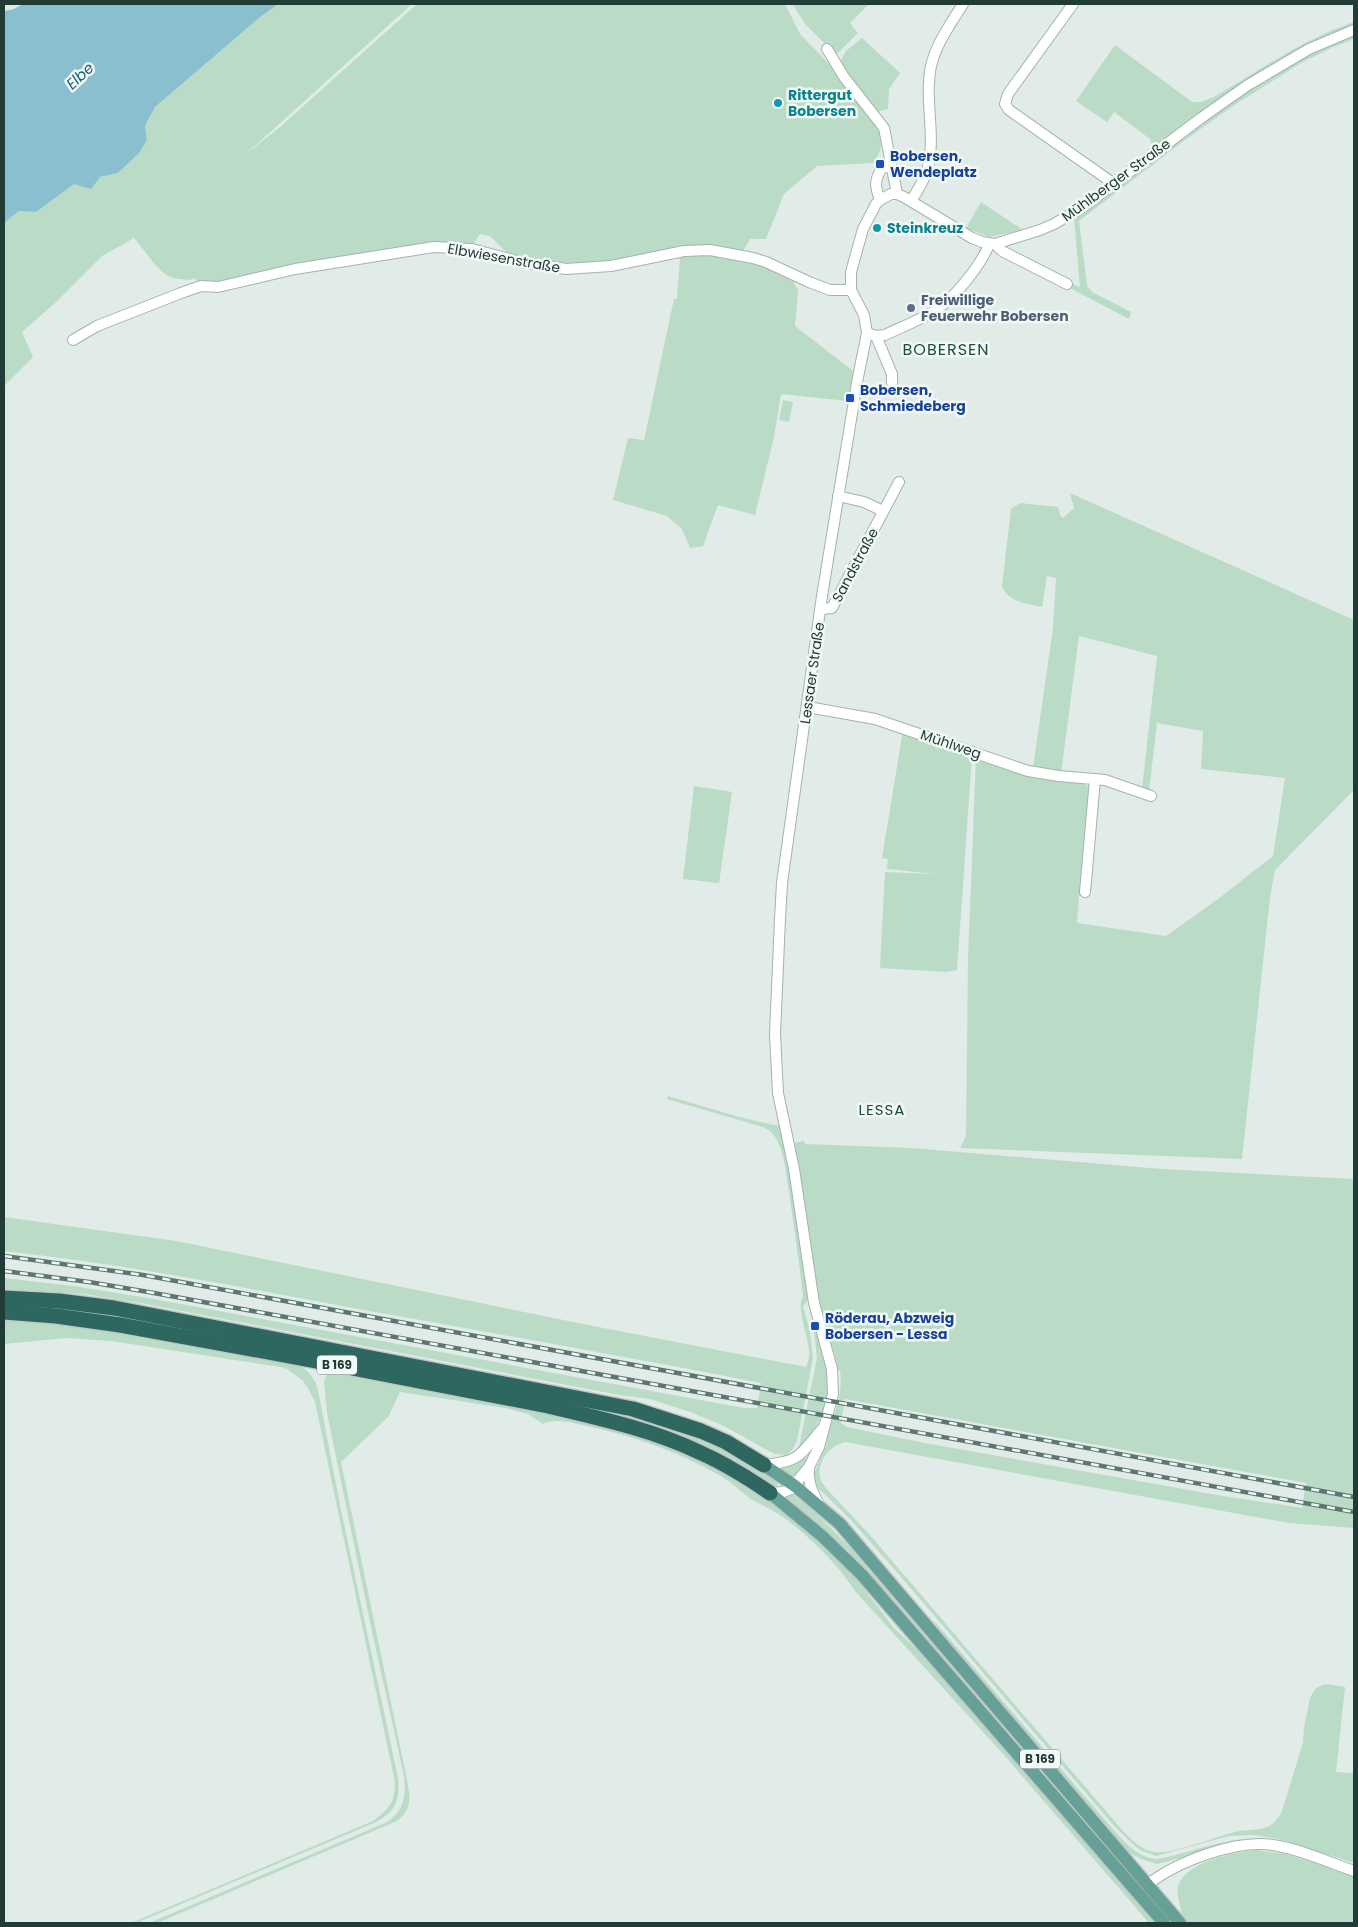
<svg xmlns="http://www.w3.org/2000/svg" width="1358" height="1927" viewBox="0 0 1358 1927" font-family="Poppins,sans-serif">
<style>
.green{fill:#badcc6;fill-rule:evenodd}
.water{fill:#89bfcf}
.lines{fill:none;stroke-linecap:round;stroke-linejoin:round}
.minor-casing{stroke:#a4b3ae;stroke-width:12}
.major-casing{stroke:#c1c8c7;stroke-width:15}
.highway-casing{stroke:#c1c8c7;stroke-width:18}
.minor{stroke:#fff;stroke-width:10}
.major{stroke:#66a096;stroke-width:12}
.highway{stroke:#2e6760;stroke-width:15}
.rail-casing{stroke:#5c7772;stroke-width:4.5}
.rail{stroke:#f1f8f5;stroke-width:2.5;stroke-dasharray:8;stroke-linecap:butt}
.culture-dot{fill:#0f9aa8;stroke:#f1f8f5;stroke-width:2}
.transit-dot{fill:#1a4fb4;stroke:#f1f8f5;stroke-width:2}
.service-dot{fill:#5c6f8a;stroke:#f1f8f5;stroke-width:2}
.labels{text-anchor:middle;stroke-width:5;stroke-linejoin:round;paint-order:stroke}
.shield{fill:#f1f8f5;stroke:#5f746f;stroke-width:1}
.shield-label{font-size:12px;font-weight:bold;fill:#213b36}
.culture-label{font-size:14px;font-weight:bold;fill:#0d838f;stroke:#f1f8f5;text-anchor:start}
.transit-label{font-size:14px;font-weight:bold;fill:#164399;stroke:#f1f8f5;text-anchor:start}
.street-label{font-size:14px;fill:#213b36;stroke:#f1f8f5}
.service-label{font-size:14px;font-weight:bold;fill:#4e5e75;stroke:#f1f8f5;text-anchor:start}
.water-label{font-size:15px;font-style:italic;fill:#1d5f75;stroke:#f1f8f5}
.neighbourhood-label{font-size:15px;letter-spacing:1px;fill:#1e4d45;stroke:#f1f8f5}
.quarter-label{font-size:16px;letter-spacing:1px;fill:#1e4d45;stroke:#f1f8f5}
</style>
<rect width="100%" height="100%" fill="#e1ebe7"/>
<g class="green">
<path d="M278 4H412L247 153 280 127 417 4H785L800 34 828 63 867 116 879 127 882 138 880 151 874 163 817 166 784 194 766 239H750L742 253 712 248 611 264 548 266 508 254 490 236 480 234 472 246 454 242 446 243 213 286 200 283 194 278 191 280C184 279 176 279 170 277 156 270 145 250 134 238L102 256 54 304 22 332 33 357 4 386V223L19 211 36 212 74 184 118 173 139 153 147 140 145 126 155 107 259 18Z"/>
<path d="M792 4H869L850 23 858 33 838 53H834L806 25Z"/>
<path d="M1354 22V26L1319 41 1157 147 1153 146 1150 139 1114 112 1107 122 1076 101 1115 45 1192 102H1201L1214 97C1259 70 1304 39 1354 22Z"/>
<path d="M1354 34V39L1331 48 1301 63 1233 106 1185 140 1079 221 1087 285 1092 292 1131 312 1129 319 1068 287 1070 283 1080 287 1074 218 1230 101 1313 52Z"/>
<path d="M862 38 900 73 889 89 888 109 876 112 860 94 840 62 846 51Z"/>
<path d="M981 202 1023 230 989 237 966 228Z"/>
<path d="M712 254 752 261 792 278 798 291 795 326 853 371 848 401 781 394 774 437 755 515 718 505 703 546 690 548 682 529 667 516 613 500 628 438 644 440 674 299H677L680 257Z"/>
<path d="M783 400 793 402 789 422 779 420Z"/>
<path d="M1070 493 1354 620V790L1275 870 1270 897 1242 1159 960 1148 966 1136 968 960 976 757 1043 778 1082 783 1087 786 1092 793 1083 896H1079L1077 923 1166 936 1218 899 1273 856 1285 778 1201 769 1203 731 1157 723 1149 792 1142 789 1157 656 1079 636 1061 774 1033 768 1053 628 1056 578 1047 576 1042 607C1026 603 1009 603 1002 586L1011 509 1020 503 1058 507 1060 515 1063 518 1074 508Z"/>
<path d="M903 730 972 756 957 970 946 972 880 968 885 872 936 874 887 869 888 859 882 858Z"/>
<path d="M694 786 732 792 719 883 683 879Z"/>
<path d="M668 1096 739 1117 779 1126C793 1183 800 1242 808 1300L803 1306 810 1332 813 1358 797 1441 792 1450 786 1455 775 1454 767 1450 724 1426 693 1413 650 1399 619 1395 146 1304 86 1294 4 1289V1278L73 1286 154 1299 744 1408H757L761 1383C627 1357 493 1333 358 1309 241 1287 123 1264 4 1251V1217L176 1241 588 1325 806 1367C808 1361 810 1356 809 1351 808 1334 796 1310 803 1296 799 1261 794 1227 789 1192 786 1175 785 1155 777 1140 773 1133 769 1130 763 1127L667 1099Z"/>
<path d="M804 1141 805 1144 911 1148 1162 1169 1354 1179V1528L1289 1523 845 1442C826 1447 811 1469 825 1487L869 1534 1123 1831C1132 1840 1141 1850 1154 1852 1174 1855 1218 1835 1240 1831 1249 1830 1259 1830 1267 1827 1273 1825 1277 1819 1281 1814L1303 1743 1304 1728 1310 1698 1316 1688 1325 1684 1345 1687 1336 1772 1354 1773V1863L1279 1839 1254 1835 1229 1836 1156 1856 1142 1851 1135 1846 1115 1827 896 1571 848 1517 814 1484V1473L820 1460 817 1458 822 1447 825 1448 827 1442 825 1440C833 1420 844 1394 840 1371L837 1370 835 1355 827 1332 829 1331 823 1315H821L793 1146 797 1142ZM845 1399 1306 1483 1302 1508 1217 1495 925 1443 847 1427 841 1423Z"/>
<path d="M31 1304 74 1308 610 1410C633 1417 657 1422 680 1431 715 1444 747 1462 778 1482L777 1487 773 1485 720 1453 675 1434Z"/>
<path d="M4 1318 69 1322 295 1362C306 1369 315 1377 318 1390L341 1510 398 1778C400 1801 396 1812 374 1823L136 1923H131L373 1821C389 1809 395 1803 395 1782L315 1402 308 1388 302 1380 287 1369 280 1367 111 1341 67 1338 4 1344Z"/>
<path d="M818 1331C833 1381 833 1405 802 1449L799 1447 817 1358 814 1332Z"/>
<path d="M333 1370 587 1420 652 1440 703 1462 761 1496 812 1534 851 1572 894 1628 928 1660 1157 1923H1149L1003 1754 855 1591C839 1566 811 1538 787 1520 777 1512 763 1506 751 1499 742 1493 734 1484 724 1478 683 1454 638 1437 591 1427 575 1424 557 1417 543 1424L528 1414 505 1408 400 1392 388 1417 341 1462 406 1775C409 1795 415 1807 397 1821L157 1923H149L385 1823C404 1812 406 1797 404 1776L370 1622 327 1413 324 1382 327 1374Z"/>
<path d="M803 1456 809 1460 795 1477H791L776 1466 790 1465Z"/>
<path d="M792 1494 814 1511 853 1550 1123 1865 829 1535 783 1497Z"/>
<path d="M934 1621 1105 1820C1119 1835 1135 1859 1158 1859 1190 1853 1220 1839 1254 1839L1157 1864 1141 1859 1127 1852 939 1631Z"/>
<path d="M1256 1850 1285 1854 1354 1875V1923H1188C1182 1917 1181 1911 1179 1902 1178 1897 1177 1892 1178 1887 1184 1862 1234 1852 1256 1850Z"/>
</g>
<path class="water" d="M23 4H278L259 18 155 107 145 126 147 140 139 153 118 173 100 177 91 189 74 184 36 212 19 211 4 223V11L14 9Z"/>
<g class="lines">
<defs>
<g id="minor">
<path d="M1073 4 1008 94 1005 104 1009 110 1110 181 1112 185"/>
<path d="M827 49 844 77 884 128 897 194"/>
<path d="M880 200C875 187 874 180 882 168L891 166"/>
<path d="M911 201C918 190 925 179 928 167 936 134 924 99 931 66 936 44 951 23 963 4"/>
<path d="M995 244 1002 251 1067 284"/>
<path d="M867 333 876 336 885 335C903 326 924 319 940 307 956 296 983 262 989 244"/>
<path d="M876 336 892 374V383"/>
<path d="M73 340 97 326 181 293 201 286 218 287 295 269 434 247 472 249 520 262 566 269 611 266 684 251 710 250 753 258 766 262 809 282 830 290H851"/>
<path d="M838 496 864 502 883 511"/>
<path d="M821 609 832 608 899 482"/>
<path d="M808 707 875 719 1028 771 1059 776 1105 780 1151 796"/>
<path d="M1085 892 1095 779"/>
<path d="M764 1465C801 1461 799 1456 822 1429"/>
<path d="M809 1468C807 1482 813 1492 819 1505"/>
<path d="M770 1493 783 1492 791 1489 809 1467 819 1447 833 1394 832 1369 814 1303 794 1169 778 1093 775 1034 780 919 782 883 822 596 858 377 867 333 864 315 851 290V272L863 229 876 204 880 200 891 194H897L904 197 972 238 982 242 995 244 1040 230 1054 224 1083 207 1201 118 1248 85 1309 49 1354 30"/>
<path d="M1147 1885C1176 1862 1236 1839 1273 1845 1300 1849 1328 1862 1354 1871"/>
</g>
<g id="major">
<path d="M764 1465 795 1486 840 1524 1180 1923"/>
<path d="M770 1493 822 1536 862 1575 1164 1923"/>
</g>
<g id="highway">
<path d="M4 1298 59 1301 114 1308 633 1409 701 1431 726 1442 764 1465"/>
<path d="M4 1312 56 1316 120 1325 317 1361 548 1406C599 1418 654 1430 701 1453 726 1464 748 1478 770 1493"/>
</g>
</defs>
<use href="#minor" class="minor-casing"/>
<use href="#major" class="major-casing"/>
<use href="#highway" class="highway-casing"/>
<use href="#minor" class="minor"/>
<use href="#major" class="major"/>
<use href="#highway" class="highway"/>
<defs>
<g id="rail">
<path d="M4 1256 143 1275 1354 1497"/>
<path d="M4 1271 89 1282 154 1293 1354 1512"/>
</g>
</defs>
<use href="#rail" class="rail-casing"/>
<use href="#rail" class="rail"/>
</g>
<g class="culture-dot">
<circle cx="778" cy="103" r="5"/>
<circle cx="877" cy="228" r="5"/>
</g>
<g class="transit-dot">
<rect x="875" y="159" width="10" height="10" rx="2.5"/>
<rect x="845" y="393" width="10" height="10" rx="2.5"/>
<rect x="810" y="1321" width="10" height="10" rx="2.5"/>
</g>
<circle class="service-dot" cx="911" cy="308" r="5"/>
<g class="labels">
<g class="shield">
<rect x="317" y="1355.5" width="40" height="19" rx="4"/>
<rect x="1020" y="1749.5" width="40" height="19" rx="4"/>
</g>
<g class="shield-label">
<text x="337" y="1369">B 169</text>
<text x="1040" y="1763">B 169</text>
</g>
<g class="culture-label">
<text x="788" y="100">Rittergut<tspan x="788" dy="16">Bobersen</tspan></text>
<text x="887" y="233">Steinkreuz</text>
</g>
<g class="transit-label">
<text x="890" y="161">Bobersen,<tspan x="890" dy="16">Wendeplatz</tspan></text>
<text x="860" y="395">Bobersen,<tspan x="860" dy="16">Schmiedeberg</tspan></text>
<text x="825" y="1323">Röderau, Abzweig<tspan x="825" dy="16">Bobersen - Lessa</tspan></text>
</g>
<g class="street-label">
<text transform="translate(1116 180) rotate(-36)" y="5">Mühlberger Straße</text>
<text transform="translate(504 258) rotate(10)" y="5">Elbwiesenstraße</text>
<text transform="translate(855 565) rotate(-62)" y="5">Sandstraße</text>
<text transform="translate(812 673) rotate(-82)" y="5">Lessaer Straße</text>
<text transform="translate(951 744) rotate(19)" y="5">Mühlweg</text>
</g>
<g class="service-label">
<text x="921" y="305">Freiwillige<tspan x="921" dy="16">Feuerwehr Bobersen</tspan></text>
</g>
<g class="water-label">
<text transform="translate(80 76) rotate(-43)" y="5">Elbe</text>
</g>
<g class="neighbourhood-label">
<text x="882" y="1115">LESSA</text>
</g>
<g class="quarter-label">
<text x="946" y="355">BOBERSEN</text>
</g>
</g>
<rect width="1358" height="1927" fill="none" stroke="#213b36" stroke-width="10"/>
</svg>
